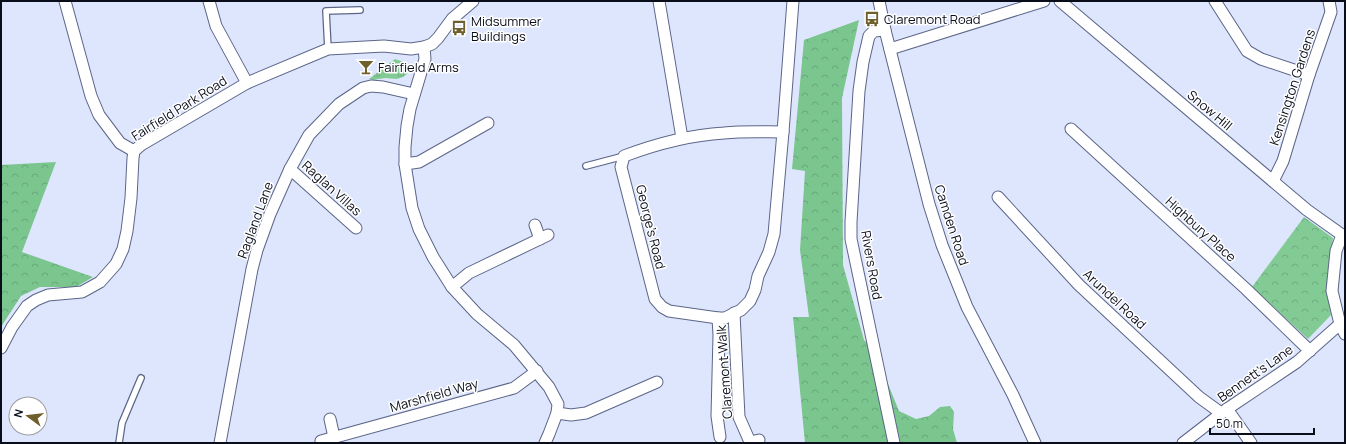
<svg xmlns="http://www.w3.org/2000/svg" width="1346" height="444" viewBox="0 0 1346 444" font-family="Manrope,sans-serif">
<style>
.grass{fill:url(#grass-tufts)}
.forest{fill:url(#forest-crowns)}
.park{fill:url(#park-crowns)}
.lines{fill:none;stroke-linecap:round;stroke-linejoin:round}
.lane-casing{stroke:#5b6587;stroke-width:8}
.street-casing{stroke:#5b6587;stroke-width:13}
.lane{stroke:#fff;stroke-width:5.5}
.street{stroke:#fff;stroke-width:11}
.labels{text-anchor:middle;stroke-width:3;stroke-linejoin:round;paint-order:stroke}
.poi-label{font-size:13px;fill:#090d19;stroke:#fff;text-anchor:start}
.street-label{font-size:13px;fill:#090d19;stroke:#fff}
</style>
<defs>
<pattern id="grass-tufts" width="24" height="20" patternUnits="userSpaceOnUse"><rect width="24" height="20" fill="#83cb95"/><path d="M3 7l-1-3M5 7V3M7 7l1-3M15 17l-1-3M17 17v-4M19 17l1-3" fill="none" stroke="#70ad80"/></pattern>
<pattern id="forest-crowns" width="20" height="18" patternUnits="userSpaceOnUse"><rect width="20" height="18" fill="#7bc58e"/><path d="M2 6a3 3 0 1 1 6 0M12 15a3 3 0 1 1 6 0" fill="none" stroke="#69a87a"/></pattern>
<pattern id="park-crowns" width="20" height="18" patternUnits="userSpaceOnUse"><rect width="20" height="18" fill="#83cb95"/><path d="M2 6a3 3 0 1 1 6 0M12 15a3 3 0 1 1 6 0" fill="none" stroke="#70ad80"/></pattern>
</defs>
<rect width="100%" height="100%" fill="#dee6fe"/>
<path class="grass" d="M395 59 404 62 407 65 408 70 407 74 403 77 397 79 385 78 373 80 369 79Z"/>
<g class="forest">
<path d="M859 20 842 98 843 265 864 340 875 352 899 411 916 419 929 416 940 407 950 406 954 412 953 429 957 443H805L793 317H809L800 250 805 171 792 169 804 40Z"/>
<path d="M56 162 22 252 93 277 76 287H40L21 296 1 327V165Z"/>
</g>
<path class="park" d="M1304 217 1333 238 1329 262 1327 285 1331 315 1308 339 1252 287Z"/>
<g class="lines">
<defs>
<g id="lane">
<path d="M328 49 326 11 360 10"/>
<path d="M586 166 624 156"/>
<path d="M119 443 122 423 141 378"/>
</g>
<g id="street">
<path d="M65 1 91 96 99 115 120 143 134 151"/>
<path d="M209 1 216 26 247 83"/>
<path d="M659 1 682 138"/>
<path d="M879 1 885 30 929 204 942 245 967 307 1013 395 1035 443"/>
<path d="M1060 1 1307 210 1345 237"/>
<path d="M1215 1 1247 51 1261 59 1309 75"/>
<path d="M885 30 874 31 869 36 863 62 859 91 851 222V239L894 443"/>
<path d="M424 47 425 59 410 109 407 126 405 147V164L412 208 419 229 433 257 452 287 477 314 514 345 549 387 558 404 557 413 549 434 545 443"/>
<path d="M890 49 1044 1"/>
<path d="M1071 129 1246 289 1310 351"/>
<path d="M783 132 774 234 769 252 758 276 755 290 750 301 741 310 725 318H718L669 311 662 307 655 299 621 167 624 156C656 144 690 135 724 133 744 131 763 132 783 132Z"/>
<path d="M783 132 793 1"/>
<path d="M405 164 419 162 488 123"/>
<path d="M290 169 356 228"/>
<path d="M1273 181 1283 161 1309 75 1331 12 1329 1"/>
<path d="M998 197 1079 285 1199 397 1221 413"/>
<path d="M535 225 540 239"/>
<path d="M1342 235 1336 251 1332 291 1340 324 1345 334"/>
<path d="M452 287 469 273 548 235"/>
<path d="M734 313 739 417 750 442 759 440"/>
<path d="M718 318 719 335 717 416 720 437"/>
<path d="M1 348 12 327 27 306 36 300 48 295 82 292 100 282 116 264 123 249 127 231 131 198 133 158 134 151 141 145 247 83 328 49 384 46 411 49 424 47 432 44 438 38 452 19 473 1"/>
<path d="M1227 409 1251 443"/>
<path d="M557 413 571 415 586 413 657 382"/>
<path d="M330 419 334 437"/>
<path d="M321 441 514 388 537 371"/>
<path d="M220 443 252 269 257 250 270 214 290 169 309 135 339 104 363 88 371 86 383 87 414 94"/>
<path d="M1183 443 1227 409 1297 362 1340 324"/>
</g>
</defs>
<use href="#lane" class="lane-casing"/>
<use href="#street" class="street-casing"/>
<use href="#lane" class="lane"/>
<use href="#street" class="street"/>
</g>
<defs>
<symbol id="bus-bare" viewBox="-9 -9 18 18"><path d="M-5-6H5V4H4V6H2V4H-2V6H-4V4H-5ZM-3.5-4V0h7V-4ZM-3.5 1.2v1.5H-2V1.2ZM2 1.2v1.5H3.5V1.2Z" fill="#6f5f2c" stroke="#fff" stroke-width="2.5" paint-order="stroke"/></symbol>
<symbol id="bar-bare" viewBox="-9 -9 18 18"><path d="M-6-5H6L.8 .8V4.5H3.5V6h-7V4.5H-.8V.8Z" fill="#6f5f2c" stroke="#fff" stroke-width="2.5" paint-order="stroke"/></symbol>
</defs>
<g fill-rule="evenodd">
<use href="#bus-bare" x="861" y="8" width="22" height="22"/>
<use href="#bus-bare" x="448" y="17" width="22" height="22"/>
<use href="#bar-bare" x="355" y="56" width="22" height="22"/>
</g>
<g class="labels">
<g class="poi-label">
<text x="884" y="24">Claremont Road</text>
<text x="471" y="26">Midsummer<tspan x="471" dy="15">Buildings</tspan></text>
<text x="378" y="72">Fairfield Arms</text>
</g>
<g class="street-label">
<text transform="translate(1292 87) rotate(-72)" y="5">Kensington Gardens</text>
<text transform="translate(179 108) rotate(-32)" y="5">Fairfield Park Road</text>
<text transform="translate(1210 110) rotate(40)" y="5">Snow Hill</text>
<text transform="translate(332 188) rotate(42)" y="5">Raglan Villas</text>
<text transform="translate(255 220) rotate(-70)" y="5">Ragland Lane</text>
<text transform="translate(952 225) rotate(72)" y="5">Camden Road</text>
<text transform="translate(651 227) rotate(76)" y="5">George's Road</text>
<text transform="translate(1201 229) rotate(42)" y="5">Highbury Place</text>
<text transform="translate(872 265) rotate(80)" y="5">Rivers Road</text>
<text transform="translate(1115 299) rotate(43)" y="5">Arundel Road</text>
<text transform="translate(724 372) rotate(-94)" y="5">Claremont Walk</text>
<text transform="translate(1255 373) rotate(-35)" y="5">Bennett's Lane</text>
<text transform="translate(434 395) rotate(-16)" y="5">Marshfield Way</text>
</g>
</g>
<rect width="1346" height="444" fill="none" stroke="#090d19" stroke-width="4"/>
<g transform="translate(28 416) rotate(285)"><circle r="19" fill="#ffffff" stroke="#9d9ea3"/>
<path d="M0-3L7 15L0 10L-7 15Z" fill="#6f5f2c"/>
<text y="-6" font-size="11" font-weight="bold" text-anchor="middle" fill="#090d19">N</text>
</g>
<path d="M1210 428v6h104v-6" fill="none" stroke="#090d19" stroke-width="2"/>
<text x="1216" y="428" font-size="12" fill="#090d19" stroke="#ffffff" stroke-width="3" paint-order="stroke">50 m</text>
</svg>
